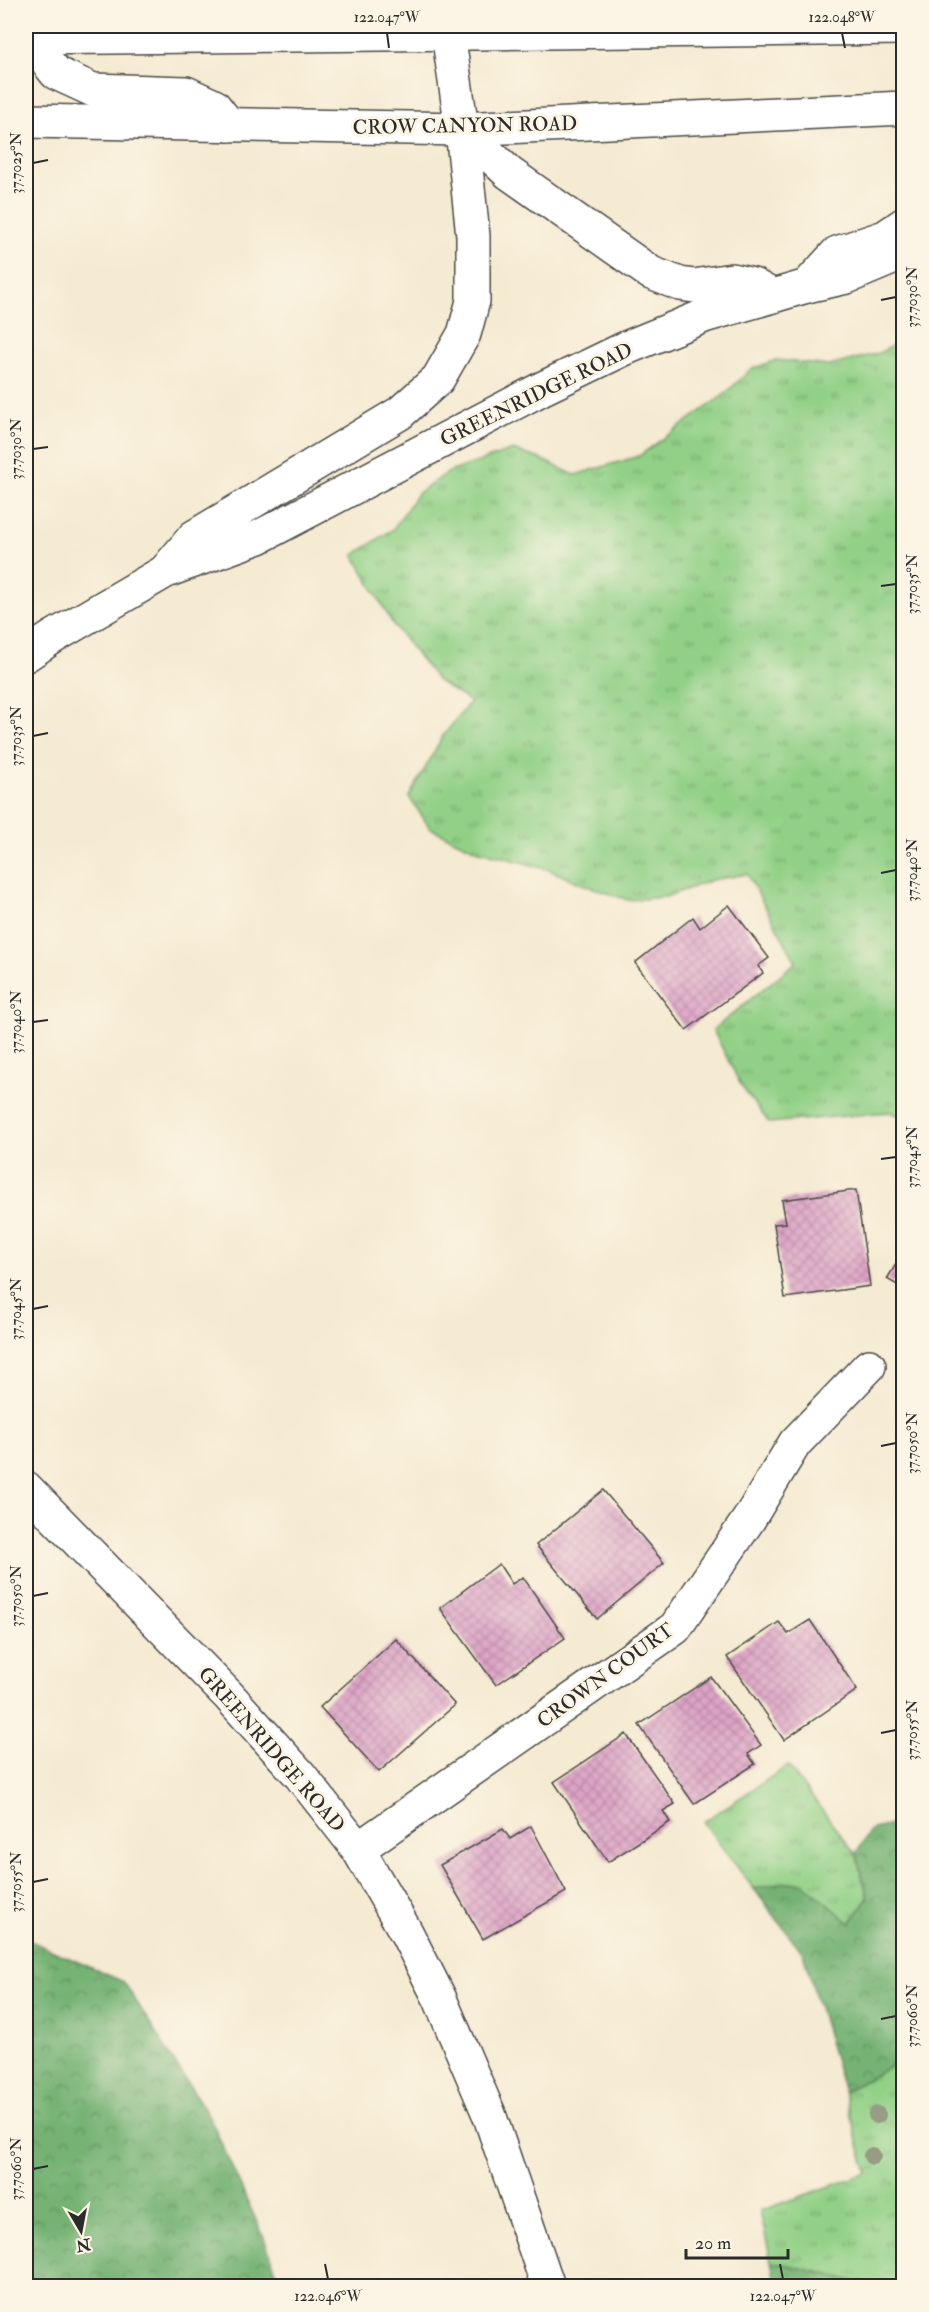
<svg xmlns="http://www.w3.org/2000/svg" width="929" height="2312" viewBox="0 0 929 2312" font-family="'IM FELL Double Pica',serif">
<style>
.grass{fill:url(#grass-tufts);stroke:#5e7e58;stroke-width:1.5}
.forest{fill:url(#forest-crowns);stroke:#506e4f;stroke-width:1.5}
.building{fill:url(#building-cross-hatch)}
.lines{fill:none;stroke-linecap:round;stroke-linejoin:round}
.street-casing{stroke:#494844;stroke-width:36}
.secondary-casing{stroke:#494844;stroke-width:36}
.street{stroke:#fff;stroke-width:33}
.secondary{stroke:#fff;stroke-width:33}
.tree{fill:#979c85}
.ticks{fill:none;stroke:#2b2b2b;stroke-width:2}
.labels{text-anchor:middle;stroke-width:6;stroke-linejoin:round;paint-order:stroke}
.street-label{font-size:20px;fill:#2b2b2b;stroke:#fcf5e5}
.neatline{fill:none;stroke:#2b2b2b;stroke-width:2}
.ticks-label{font-size:15px;text-anchor:middle;fill:#2b2b2b}
</style>
<defs>
<pattern id="grass-tufts" width="24" height="20" patternUnits="userSpaceOnUse" patternTransform="scale(1.5)"><rect width="24" height="20" fill="#91d086"/><path d="M3 7l-1-3M5 7V3M7 7l1-3M15 17l-1-3M17 17v-4M19 17l1-3" fill="none" stroke="#77a96e"/></pattern>
<pattern id="forest-crowns" width="20" height="18" patternUnits="userSpaceOnUse" patternTransform="scale(1.5)"><rect width="20" height="18" fill="#74b273"/><path d="M2 6a3 3 0 1 1 6 0M12 15a3 3 0 1 1 6 0" fill="none" stroke="#5f915f"/></pattern>
<pattern id="building-cross-hatch" width="8" height="8" patternUnits="userSpaceOnUse" patternTransform="scale(1.5)"><rect width="8" height="8" fill="#dea4c7"/><path d="M0 0l8 8M0 8l8-8" fill="none" stroke="#b486a2"/></pattern>
</defs>
<rect width="100%" height="100%" fill="#fcf5e5"/>
<filter id="ink" filterUnits="userSpaceOnUse"><feTurbulence type="fractalNoise" baseFrequency=".0167" numOctaves="2"/><feDisplacementMap in="SourceGraphic" scale="12" xChannelSelector="R" yChannelSelector="G"/><feConvolveMatrix kernelMatrix="1 2 1 2 8 2 1 2 1" color-interpolation-filters="sRGB"/></filter>
<filter id="wash" filterUnits="userSpaceOnUse"><feTurbulence type="fractalNoise" baseFrequency=".008" numOctaves="4" result="noise"/><feDisplacementMap in="SourceGraphic" scale="24" xChannelSelector="R" yChannelSelector="G"/><feGaussianBlur stdDeviation="1.35" result="paint"/><feColorMatrix in="noise" values="0 0 0 0 0 0 0 0 0 0 0 0 0 0 0 0 0 1.4 0 .05"/><feComposite in="paint" operator="in"/></filter>
<g filter="url(#wash)">
<rect width="100%" height="100%" fill="#f5ead2"/>
<g class="grass">
<path d="M903 340V1118L890 1112 769 1123 742 1087 713 1030 796 962 747 874 712 880 665 897 628 900 582 884 547 869 476 850 430 828 409 797 443 736 470 702 438 681 394 626 354 555 393 529 417 494 449 472 513 450 538 458 575 475 639 456 725 394 751 369 777 360 829 366 879 353Z"/>
<path d="M788 1766 856 1854 868 1898 850 1923 803 1883H781L754 1889 703 1822Z"/>
<path d="M903 2047V2286H875L771 2261 760 2211 867 2173 844 2092 890 2067Z"/>
</g>
<g class="forest">
<path d="M903 1822V2047L890 2067 844 2092 803 1953 754 1889 781 1883H803L850 1923 868 1898 856 1854 870 1830Z"/>
<path d="M26 1939 124 1982 210 2118 264 2238 281 2286H26Z"/>
<path d="M771 2261 875 2286H776Z"/>
</g>
<g id="blocks">
<g class="building">
<path d="M729 905 769 958 758 966 763 973 686 1030 635 963 693 917 700 928Z"/>
<path d="M856 1190 870 1286 785 1298 774 1224 786 1223 782 1200Z"/>
<path d="M904 1251V1289L887 1279Z"/>
<path d="M603 1490 664 1563 597 1619 536 1545Z"/>
<path d="M499 1564 512 1584 523 1577 565 1638 496 1685 440 1608Z"/>
<path d="M810 1620 857 1690 784 1740 727 1657 779 1622 788 1634Z"/>
<path d="M396 1639 455 1705 379 1772 320 1707Z"/>
<path d="M711 1677 761 1745 748 1754 755 1764 694 1804 639 1725Z"/>
<path d="M626 1734 675 1804 663 1811 670 1822 608 1862 554 1782Z"/>
<path d="M531 1826 566 1892 483 1939 440 1865 503 1829 510 1839Z"/>
</g>
</g>
</g>
<g filter="url(#ink)">
<use href="#blocks" fill-opacity="0" stroke="#494844" stroke-width="1.5"/>
<g class="lines">
<defs>
<g id="street">
<path d="M447 26 462 129"/>
<path d="M358 1849 675 1628 749 1519 795 1443 869 1366"/>
</g>
<g id="secondary">
<path d="M26 38 904 28"/>
<path d="M28 38 56 73 93 90 186 93 214 106 229 125"/>
<path d="M26 121 462 129 904 108"/>
<path d="M462 129 509 173 651 273 680 284 694 286 732 280 753 285 773 296"/>
<path d="M807 286 847 277 904 253"/>
<path d="M167 569 194 537 400 413 438 379 464 334 473 301V236L462 129"/>
<path d="M26 655 53 637 166 571 259 537 543 388 626 348 704 316 807 286 837 253 885 237 904 224"/>
<path d="M26 1488 228 1695 300 1775 358 1849 406 1932 440 1999 489 2114 548 2286"/>
</g>
</defs>
<use href="#street" class="street-casing"/>
<use href="#secondary" class="secondary-casing"/>
<use href="#street" class="street"/>
<use href="#secondary" class="secondary"/>
</g>
<g class="tree">
<circle cx="877" cy="2115" r="9"/>
<circle cx="872" cy="2156" r="9"/>
</g>
</g>
<path class="ticks" d="M387 33 389 48M842 33 845 48M33 163 48 160M881 300 896 297M33 449 48 447M881 586 896 584M33 736 48 733M881 873 896 870M33 1022 48 1020M881 1159 896 1157M33 1309 48 1306M881 1446 896 1443M33 1596 48 1593M881 1733 896 1730M33 1882 48 1879M881 2019 896 2016M33 2169 48 2166M325 2264 328 2279M780 2264 783 2279"/>
<g class="labels">
<g class="street-label">
<text transform="translate(465 125) rotate(-1)" y="7">CROW CANYON ROAD</text>
<text transform="translate(536 394) rotate(-26)" y="7">GREENRIDGE ROAD</text>
<text transform="translate(605 1675) rotate(-36)" y="7">CROWN COURT</text>
<text transform="translate(272 1749) rotate(49)" y="7">GREENRIDGE ROAD</text>
</g>
</g>
<rect width="929" height="2312" fill="none" stroke="#fcf5e5" stroke-width="66"/>
<g transform="translate(81 2231) rotate(170)" stroke="#fcf5e5" stroke-width="4.5" paint-order="stroke">
<path d="M0-4.5L10 22L0 15L-10 22Z" fill="#2b2b2b"/>
<text y="-9" font-size="16" font-weight="bold" text-anchor="middle" fill="#2b2b2b">N</text>
</g>
<path d="M686 2249v9h102v-9" fill="none" stroke="#2b2b2b" stroke-width="3"/>
<text x="695" y="2249" font-size="18" fill="#2b2b2b" stroke="#fcf5e5" stroke-width="4.5" paint-order="stroke">20 m</text>
<rect x="33" y="33" width="863" height="2246" class="neatline"/>
<g class="ticks-label">
<text x="387" y="22">122.047°W</text>
<text x="842" y="22">122.048°W</text>
<text transform="translate(16 163) rotate(-90)" y="5">37.7025°N</text>
<text transform="translate(912 297) rotate(-90)" y="5">37.7030°N</text>
<text transform="translate(16 449) rotate(-90)" y="5">37.7030°N</text>
<text transform="translate(912 584) rotate(-90)" y="5">37.7035°N</text>
<text transform="translate(16 736) rotate(-90)" y="5">37.7035°N</text>
<text transform="translate(912 870) rotate(-90)" y="5">37.7040°N</text>
<text transform="translate(16 1022) rotate(-90)" y="5">37.7040°N</text>
<text transform="translate(912 1157) rotate(-90)" y="5">37.7045°N</text>
<text transform="translate(16 1309) rotate(-90)" y="5">37.7045°N</text>
<text transform="translate(912 1443) rotate(-90)" y="5">37.7050°N</text>
<text transform="translate(16 1596) rotate(-90)" y="5">37.7050°N</text>
<text transform="translate(912 1730) rotate(-90)" y="5">37.7055°N</text>
<text transform="translate(16 1882) rotate(-90)" y="5">37.7055°N</text>
<text transform="translate(912 2016) rotate(-90)" y="5">37.7060°N</text>
<text transform="translate(16 2169) rotate(-90)" y="5">37.7060°N</text>
<text x="328" y="2301">122.046°W</text>
<text x="783" y="2301">122.047°W</text>
</g>
</svg>
